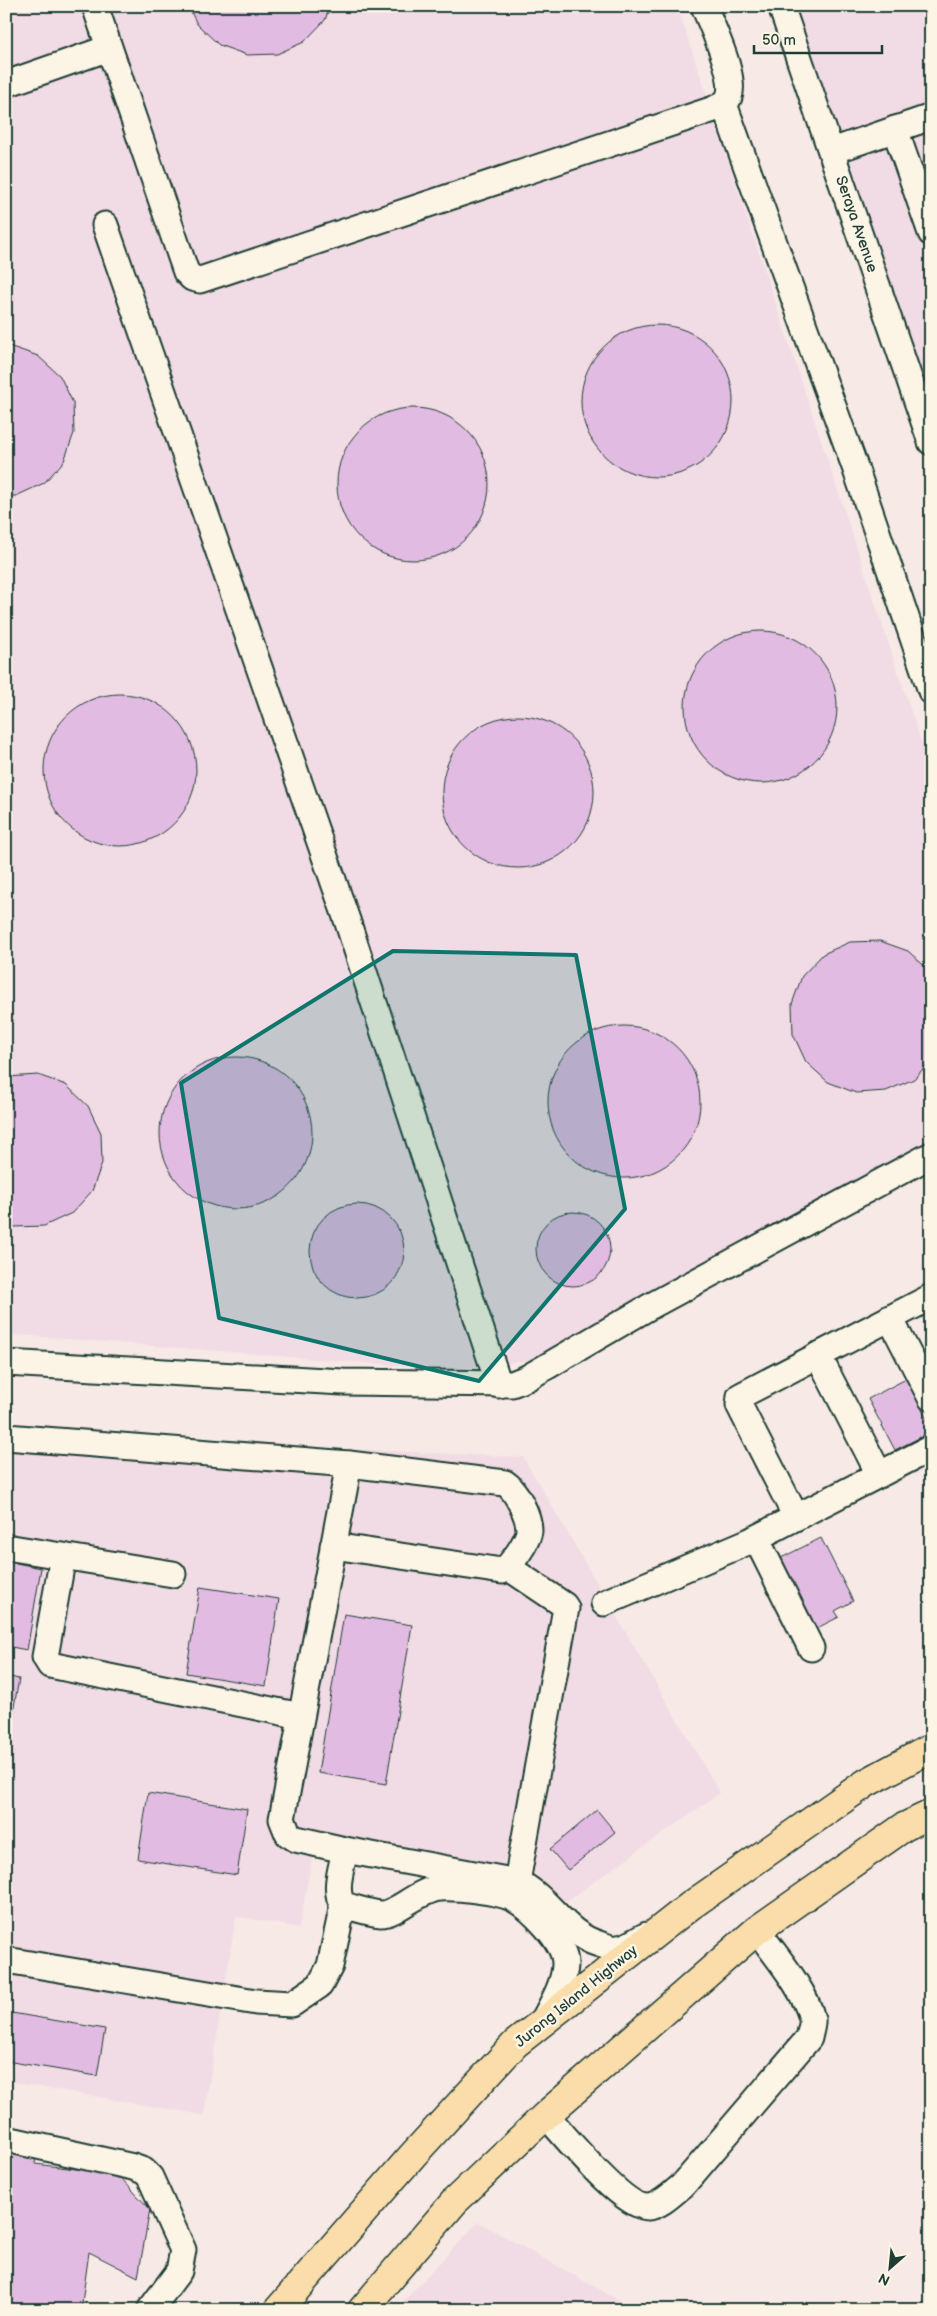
<svg xmlns="http://www.w3.org/2000/svg" width="937" height="2316" viewBox="0 0 937 2316" font-family="'Balsamiq Sans',sans-serif">
<style>
.built{fill:#f1dbe4}
.building{fill:#e2bbe3;stroke:#1f3d34}
.lines{fill:none;stroke-linecap:round;stroke-linejoin:round}
.minor-casing{stroke:#1f3d34;stroke-width:29}
.major-casing{stroke:#1f3d34;stroke-width:31}
.minor{stroke:#fcf5e5;stroke-width:25}
.major{stroke:#faddab;stroke-width:28}
.marked{fill:#0f766e;fill-opacity:0.2;stroke:#0f766e;stroke-width:4;stroke-linejoin:round}
.labels{text-anchor:middle;stroke-width:5;stroke-linejoin:round;paint-order:stroke}
.street-label{font-size:15px;fill:#1f3d34;stroke:#fcf5e5}
</style>
<rect width="100%" height="100%" fill="#f7e9e5"/>
<filter id="ink" filterUnits="userSpaceOnUse"><feTurbulence type="fractalNoise" baseFrequency=".02" numOctaves="2"/><feDisplacementMap in="SourceGraphic" scale="10" xChannelSelector="R" yChannelSelector="G"/><feConvolveMatrix kernelMatrix="1 2 1 2 8 2 1 2 1" color-interpolation-filters="sRGB"/></filter>
<g filter="url(#ink)">
<g class="built">
<path d="M6 6H677L931 772V1153L529 1360 454 1370 6 1334Z"/>
<path d="M797 6H931V400L838 128Z"/>
<path d="M6 1427 225 1444 523 1457 720 1793 565 1902 535 1873 317 1831 299 1928 236 1916 204 2115 6 2081Z"/>
<path d="M478 2222 636 2310H395Z"/>
</g>
<g class="building">
<path d="M188 6H330L325 20 304 42 277 54 247 55 219 45 197 24Z"/>
<circle cx="657" cy="401" r="76"/>
<path d="M6 345 38 356 60 376 73 403 74 433 64 461 44 483 16 496H6Z"/>
<circle cx="413" cy="484" r="76"/>
<circle cx="761" cy="707" r="76"/>
<circle cx="120" cy="770" r="76"/>
<circle cx="518" cy="792" r="76"/>
<path d="M880 941 908 951 931 972V1060L914 1079 886 1091 856 1093 828 1082 806 1062 793 1034 792 1004 802 976 823 954 850 942Z"/>
<circle cx="624" cy="1102" r="76"/>
<circle cx="236" cy="1133" r="76"/>
<path d="M38 1075 66 1085 88 1106 101 1133 102 1163 92 1191 72 1213 44 1226 14 1227 6 1224V1077Z"/>
<circle cx="357" cy="1251" r="47"/>
<circle cx="573" cy="1249" r="37"/>
<path d="M906 1379 931 1427V1432L895 1450 868 1399Z"/>
<path d="M821 1538 853 1601 835 1611 839 1617 813 1630 777 1560Z"/>
<path d="M6 1561 41 1568 27 1650 6 1646Z"/>
<path d="M200 1587 279 1599 266 1686 186 1673Z"/>
<path d="M344 1614 412 1625 386 1784 318 1773Z"/>
<path d="M6 1676 19 1679 11 1723H6Z"/>
<path d="M148 1793 247 1809 237 1875 138 1859Z"/>
<path d="M597 1810 615 1832 568 1870 550 1849Z"/>
<path d="M6 2012 105 2029 97 2076 6 2061Z"/>
<path d="M6 2149 36 2155 35 2164 117 2174 150 2209 138 2277 89 2252 81 2310H6Z"/>
</g>
<g class="lines">
<defs>
<g id="minor">
<path d="M95 6 186 272 192 278 200 280 714 109C720 106 726 104 729 97 737 77 712 27 704 6"/>
<path d="M781 6 931 442"/>
<path d="M6 84 109 48"/>
<path d="M724 104 855 467 931 691"/>
<path d="M895 129 931 233"/>
<path d="M832 151 931 117"/>
<path d="M105 225 347 920 499 1385"/>
<path d="M890 1318 931 1398"/>
<path d="M818 1355 879 1474"/>
<path d="M6 1363 343 1382 512 1384 527 1378 649 1307 931 1155"/>
<path d="M6 1437 349 1464 505 1483C516 1490 529 1516 529 1530 529 1540 510 1567 502 1571L333 1546"/>
<path d="M349 1464 282 1819 288 1834 296 1839 345 1850 517 1882C549 1897 564 1934 599 1944 605 1946 613 1949 618 1948 627 1947 638 1939 647 1935"/>
<path d="M796 1517 739 1405 740 1396 931 1297"/>
<path d="M756 1538 811 1648"/>
<path d="M6 1547 173 1574"/>
<path d="M63 1556 45 1657 50 1665 301 1716"/>
<path d="M509 1568 564 1605 566 1608 517 1882"/>
<path d="M604 1603 750 1541 931 1448"/>
<path d="M345 1850C342 1867 333 1890 343 1905 355 1908 369 1913 381 1914 397 1914 418 1890 440 1888 457 1887 497 1891 512 1898 531 1908 566 1942 565 1965 564 1985 552 2004 543 2021"/>
<path d="M6 1960 256 2002 292 2004 320 1985 330 1966 343 1905"/>
<path d="M546 2115C564 2135 623 2208 648 2207 661 2206 674 2192 683 2185L809 2038C810 2032 813 2024 812 2019 805 1989 775 1955 757 1930"/>
<path d="M6 2139 133 2167 144 2171 150 2177 183 2250 179 2271 150 2310"/>
</g>
<g id="major">
<path d="M278 2310 412 2156 515 2044 690 1906 866 1783 931 1748"/>
<path d="M362 2310 455 2201 546 2115 757 1930 904 1827 931 1814"/>
</g>
</defs>
<use href="#minor" class="minor-casing"/>
<use href="#major" class="major-casing"/>
<use href="#minor" class="minor"/>
<use href="#major" class="major"/>
</g>
</g>
<path class="marked" d="M393 951 576 955 625 1209 479 1381 219 1318 181 1083Z"/>
<g class="labels">
<g class="street-label">
<text transform="translate(857 224) rotate(71)" y="5">Seraya Avenue</text>
<text transform="translate(576 1996) rotate(-39)" y="5">Jurong Island Highway</text>
</g>
</g>
<rect width="937" height="2316" fill="none" stroke="#fcf5e5" stroke-width="25"/>
<rect x="12" y="12" width="912" height="2291" fill="none" stroke="#1f3d34" stroke-width="2" filter="url(#ink)"/>
<g transform="translate(890 2268) rotate(207)" stroke="#fcf5e5" stroke-width="4" paint-order="stroke">
<path d="M0-4L9 19L0 12L-9 19Z" fill="#1f3d34"/>
<text y="-8" font-size="14" font-weight="bold" text-anchor="middle" fill="#1f3d34">N</text>
</g>
<path d="M754 45v8h128v-8" fill="none" stroke="#1f3d34" stroke-width="2.5"/>
<text x="762" y="45" font-size="15" fill="#1f3d34" stroke="#fcf5e5" stroke-width="4" paint-order="stroke">50 m</text>
</svg>
